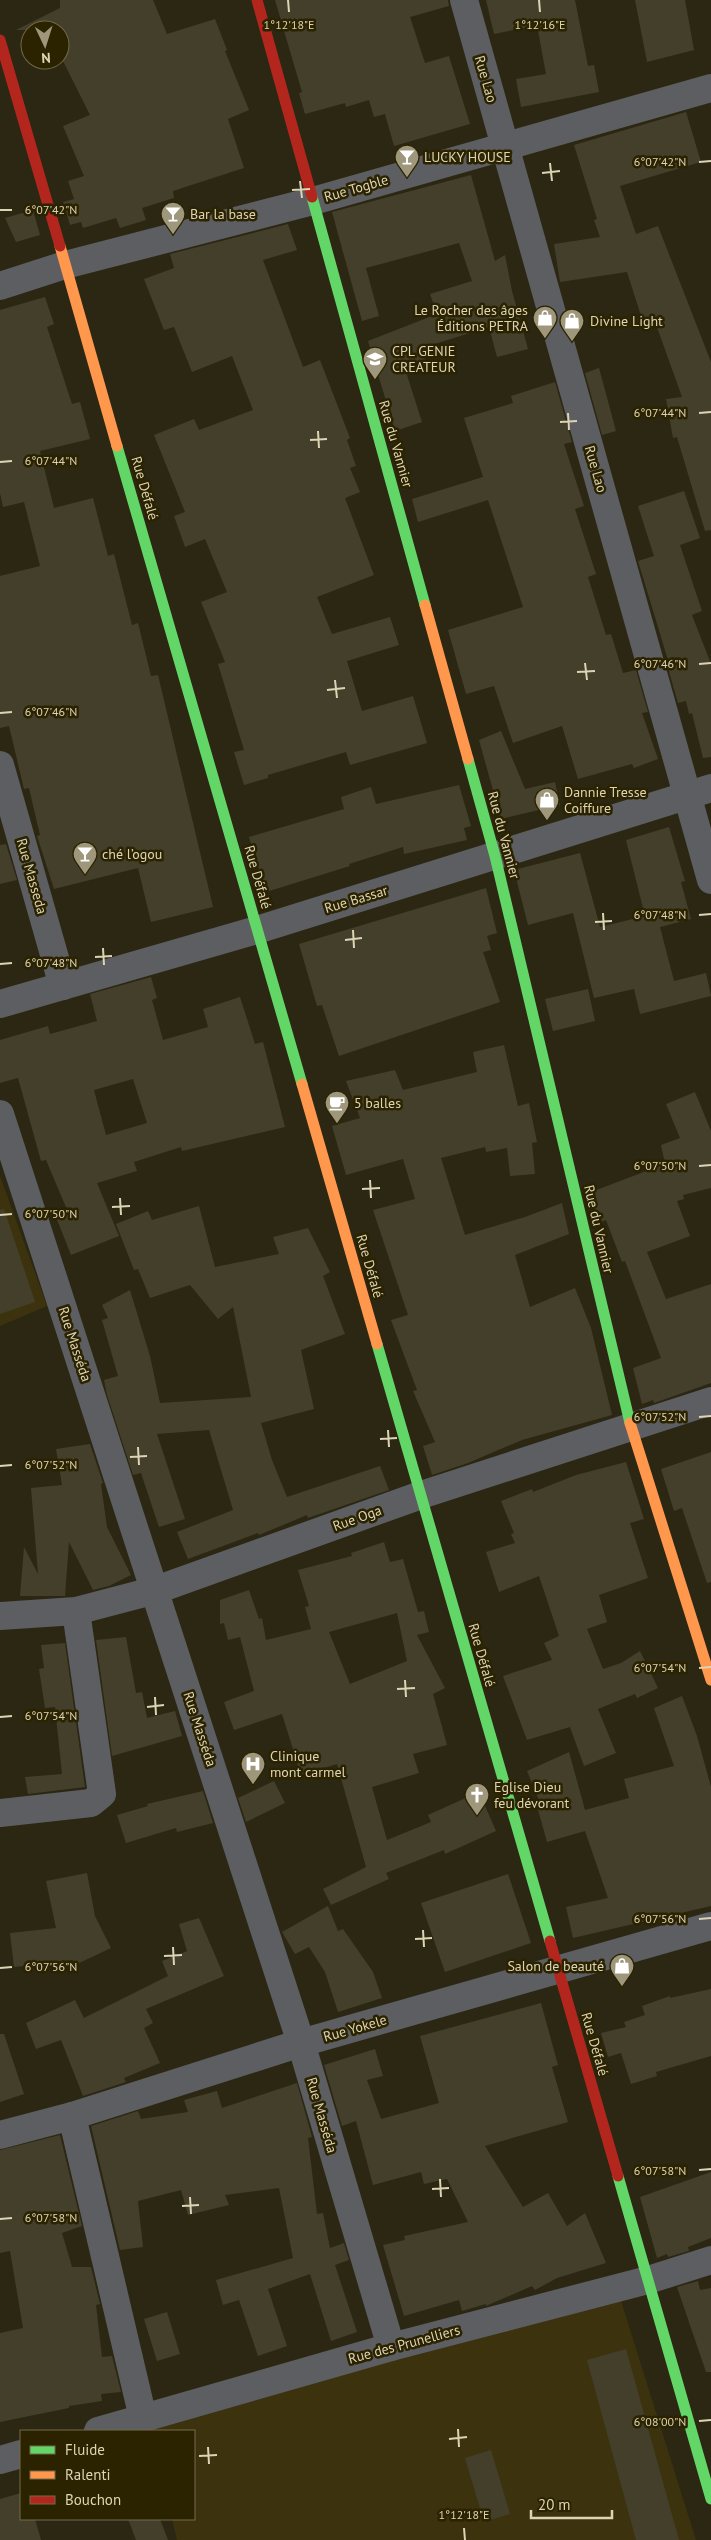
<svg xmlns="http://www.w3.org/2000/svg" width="711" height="2540" viewBox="0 0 711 2540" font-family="'PT Sans',sans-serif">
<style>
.built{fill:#3c330e}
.building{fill:#443f2b;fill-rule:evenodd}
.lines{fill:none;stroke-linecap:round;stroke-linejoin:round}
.street{stroke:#5d5e62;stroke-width:28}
.fast{stroke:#63d668;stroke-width:11}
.slow{stroke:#ff974d;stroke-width:11}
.jam{stroke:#b3261e;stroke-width:11}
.ticks{fill:none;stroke:#dcd4b4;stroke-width:2}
.labels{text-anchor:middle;stroke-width:5;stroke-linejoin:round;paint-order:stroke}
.street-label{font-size:14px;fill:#dcd4b4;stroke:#2b2300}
.poi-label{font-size:14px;fill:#dcd4b4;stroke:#2b2300;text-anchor:start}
.ticks-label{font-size:12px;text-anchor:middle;fill:#dcd4b4;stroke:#2b2300;stroke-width:5;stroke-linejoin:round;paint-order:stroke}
</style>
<rect width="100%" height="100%" fill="#2b2713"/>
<g class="built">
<path d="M0 1176 47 1306 0 1326Z"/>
<path d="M621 2301 696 2540H177L172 2519H194V2431H152L150 2423Z"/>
</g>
<g class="building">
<path d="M60 0H153L167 34 215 19 227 50 225 51 249 110 228 119 244 168 173 191 174 198 142 208 146 220 120 228 116 218 83 228 81 222 70 225 63 202 74 199 68 181 84 176 63 126 90 115 60 55V30H16L60 8Z"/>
<path d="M275 0H448L449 6 410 17 425 63 449 56 470 124 394 146 385 114 374 117 369 100 346 107 345 103 305 114 299 93 302 92Z"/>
<path d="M486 0H575L588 66 594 65 599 92 521 107 516 79 546 74 537 25 494 34Z"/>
<path d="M635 0H685L694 50 647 62Z"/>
<path d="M686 112 701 162 620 186 636 234 658 226 711 362V530L705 531 677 437 673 438 666 399 682 397 653 316 642 319 627 272 560 282 554 244 600 237 594 220 597 219 574 145Z"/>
<path d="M471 175 495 261 505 255 512 291 528 349 497 357 489 327 422 348 428 368 407 375 422 422 395 431 368 341 437 314 430 294 472 281 459 243 366 268 379 316 362 321 332 212Z"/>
<path d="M33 210 40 235 16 242 5 218Z"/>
<path d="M288 224 297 250 263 260 303 367 320 360 350 438 347 440 356 466 350 468 360 492 345 498 374 575 317 597 332 634 390 617 399 645 347 661 362 711 413 696 427 743 350 765 346 752 268 775V778L244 785 234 752 244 750 218 664 225 662 201 602 227 592 205 539 185 547 174 516 185 512 154 435 194 419 199 430 253 410 232 356 192 372 174 327 164 330 144 279 174 268 170 254Z"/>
<path d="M45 297 54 324 47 327 72 404 80 402 90 439 40 451 54 508 93 498 108 556 114 554 132 625 138 623 151 676 158 675 213 907 151 922 138 868 54 889 37 836 40 835 29 788 24 789 9 726 0 728V576L40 566 24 502 3 507 0 493V310Z"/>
<path d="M599 368 616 431 602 435 585 373Z"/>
<path d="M555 382 572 442 564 444 584 506 575 509 596 574 588 577 606 635 611 634 623 673 636 670 648 712 642 713 658 759 634 768 632 764 578 779 562 726 513 743 494 686 466 694 448 630 523 607 488 500 418 522 412 499 483 477 464 418 513 403 511 396Z"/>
<path d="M684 491 700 538 680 545 702 611 692 615 711 664V757L703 758 692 713 689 714 686 701 678 703 666 661 668 660 638 561 654 556 638 506Z"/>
<path d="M501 731 525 789 555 782 560 805 501 819 479 740Z"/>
<path d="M459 785 471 826 464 828 467 840 404 854 403 847 349 864 350 866 266 892 249 837 344 809 341 797 371 787 376 804Z"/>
<path d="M669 827 685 881 681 882 691 919 660 927 674 981 706 973 711 996 640 1014 634 989 594 998 573 913 528 925 514 870 580 853 600 927 645 916 626 840Z"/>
<path d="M6 844 17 880 0 884V845Z"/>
<path d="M486 888 497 933 487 936 491 950 483 952 500 1002 339 1056 322 1005 317 1006 299 944Z"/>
<path d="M151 977 157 998 152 1000 163 1040 208 1027 203 1009 240 997 255 1044 263 1042 285 1127 182 1151 181 1147 134 1162 137 1171 97 1183 119 1236 71 1255 56 1217 68 1212 46 1160 41 1161 18 1078 0 1083V1040L48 1026 50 1034 97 1021 90 994ZM133 1079 147 1123 106 1135 94 1090Z"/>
<path d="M588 989 595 1021 553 1031 545 999Z"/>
<path d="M504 1045 518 1106 529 1103 537 1142 532 1143 535 1174 510 1176 507 1148 486 1152 485 1147 441 1158 465 1235 525 1217 562 1203 569 1234 515 1255 530 1307 575 1288 591 1328 612 1415 522 1440 468 1463 432 1475 423 1446 435 1442 413 1391 417 1390 391 1320 408 1315 373 1210 415 1199 403 1159 346 1175 332 1126 360 1118 346 1081 395 1070 403 1090 477 1072 473 1052Z"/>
<path d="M695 1092 711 1131V1188L683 1195 684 1199 677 1201 690 1236 647 1252 666 1299 711 1284V1383L654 1403 653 1400 642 1404 633 1368 661 1358 625 1261 622 1262 606 1220 598 1223 591 1192 665 1164 661 1145 680 1138 666 1104Z"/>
<path d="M199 1206 215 1267 279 1254 273 1237 308 1228 330 1272 323 1276 345 1334 301 1350 314 1409 261 1423 272 1460 287 1497 380 1466 389 1490 308 1518 307 1515 259 1535 258 1533 188 1559 177 1532 233 1510 209 1430 157 1434 185 1519 159 1527 141 1473 133 1475 107 1395 104 1380 118 1376 102 1320 108 1318 102 1305 130 1290 150 1356 160 1403 251 1397 233 1307 218 1319 190 1285 150 1298 138 1269 134 1270 116 1224 148 1211 152 1220Z"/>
<path d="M4 1209 35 1302 0 1314V1210Z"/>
<path d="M90 1444 103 1483 101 1484 107 1527 131 1575 109 1586 93 1590 69 1542 65 1596H20L24 1547 38 1574 31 1488 62 1485 56 1449Z"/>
<path d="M711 1452V1582L707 1583 682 1508 674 1511 661 1469Z"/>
<path d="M626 1462 644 1519 630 1523 648 1578 599 1595 607 1622 587 1629 603 1669 621 1663 640 1651 658 1688 637 1698 635 1694 598 1709 616 1753 584 1766 570 1727 527 1740 503 1676 552 1660 544 1643 559 1636 539 1576 499 1592 486 1552 515 1543 511 1534 514 1533 501 1501 532 1489 533 1492 576 1475Z"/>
<path d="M384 1542 390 1562 403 1559 418 1612 424 1611 429 1632 417 1635 445 1688 433 1694 447 1745 413 1754 419 1773 372 1787 387 1840 431 1822 428 1815 479 1792 496 1831 445 1854 444 1850 386 1873 389 1879 331 1905 323 1889 366 1867 337 1764 301 1775 282 1714 234 1730 224 1702 254 1691 240 1637 228 1640 224 1623 220 1624V1600L249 1590 259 1619 262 1618 266 1640 311 1629 305 1607 309 1606 298 1570 352 1556 351 1553ZM397 1613 407 1661 350 1684 329 1632Z"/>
<path d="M126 1637 136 1693 142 1692 147 1718 175 1711 182 1736 112 1756 96 1640Z"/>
<path d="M65 1643 85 1787 28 1794 25 1777 62 1774 55 1707 45 1708 39 1669 44 1668 41 1645Z"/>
<path d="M682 1696 697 1736 711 1787V1906L573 1938 566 1907 608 1898 585 1831 547 1842 537 1806 541 1805 527 1771 569 1752 585 1810 629 1798 624 1779 674 1766 654 1708Z"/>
<path d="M274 1781 285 1803 246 1822 238 1798Z"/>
<path d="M203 1791 213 1823 177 1832 176 1828 126 1843 117 1815 148 1806 147 1804Z"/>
<path d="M87 1873 95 1916 111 1948 75 1965 73 1960 14 1967 10 1933 56 1928 46 1881Z"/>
<path d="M508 1874 531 1943 445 1972 421 1903Z"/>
<path d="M328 1906 338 1931 343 1929 373 1972 382 1998 338 2012 325 1972 309 1947 295 1954 282 1932Z"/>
<path d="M199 1918 224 1976 146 2009 153 2023 144 2028 160 2063 124 2078 126 2082 83 2096 61 2040 36 2049 26 2023 75 2000 84 2018 168 1976 162 1961 187 1951 179 1924Z"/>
<path d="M711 1989V2056L656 2072 657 2076 631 2084 621 2053 608 2057 601 2033 626 2027 624 2022 645 2015 642 2006 670 1996V1998Z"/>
<path d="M541 2003 558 2065 552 2067 568 2122 485 2146 523 2207 548 2193 567 2226 585 2213 606 2263 557 2278 535 2290 532 2286 486 2306V2304L462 2311 459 2300 404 2316 383 2245 405 2240 404 2236 468 2222 447 2179 424 2184 421 2172 373 2185 356 2121 342 2126 324 2065 375 2049 383 2076 367 2080 381 2119 439 2103 420 2036Z"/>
<path d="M0 2034H4L24 2094 0 2102Z"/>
<path d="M297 2083 312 2137 308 2138 317 2214 323 2213 330 2248 344 2243 349 2260 335 2265 357 2332 331 2341 310 2274 268 2289 287 2346 258 2356 239 2300 223 2305 216 2280 293 2258 279 2188 225 2195 229 2205 188 2215 181 2190 138 2201 143 2247 120 2250 91 2126 138 2111 141 2119 188 2112 184 2100 217 2091 222 2108Z"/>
<path d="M60 2135 82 2226 62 2233 72 2267H91L100 2304 96 2305 102 2357 112 2356 121 2392 101 2394 102 2401 69 2406V2408L0 2422V2333L23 2328 10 2251 0 2253V2150Z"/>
<path d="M711 2172V2238L688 2247 689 2251 668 2257 667 2254 657 2258 640 2197Z"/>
<path d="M698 2281 700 2290 711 2288V2372H706L677 2287Z"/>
<path d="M167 2312 180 2354 157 2361 144 2319Z"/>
<path d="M626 2349 679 2540H636L587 2360Z"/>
<path d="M491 2450 510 2514 484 2522 465 2458Z"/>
<path d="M21 2493V2519H35L41 2540H0V2499Z"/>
<path d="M128 2519H160L168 2540H136Z"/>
</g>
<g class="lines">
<g class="street">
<path d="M464 0 711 880"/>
<path d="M0 286 65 265 313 201 711 88"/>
<path d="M0 765 63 986"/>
<path d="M0 1004 257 930 711 788"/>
<path d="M0 1114 301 2043 391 2347"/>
<path d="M0 1616 76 1611 156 1590 421 1495 711 1401"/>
<path d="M0 1813 91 1803 102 1794 76 1611"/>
<path d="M72 2116 143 2418"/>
<path d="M0 2135 72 2116 301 2043 711 1926"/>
<path d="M98 2431 391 2347 648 2280 711 2260"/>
<path d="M0 2460 21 2454"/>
</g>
<g class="fast">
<path d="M312 197 425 605"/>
<path d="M117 446 302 1084"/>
<path d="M468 759 495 856 630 1423"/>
<path d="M377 1344 550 1941"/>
<path d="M618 2176 711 2499"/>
</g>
<g class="slow">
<path d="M60 246 117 446"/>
<path d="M425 605 468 759"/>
<path d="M302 1084 377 1344"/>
<path d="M630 1423 711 1680"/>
</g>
<g class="jam">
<path d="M257 0 312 197"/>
<path d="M0 40 60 246"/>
<path d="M550 1941 618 2176"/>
</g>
</g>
<path class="ticks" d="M288 0 289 12M539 0 540 12M699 162 711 161M550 163 552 181M542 173 560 171M300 181 302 198M292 190 310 189M0 210H12M568 413 569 430M699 413 711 412M560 422 577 421M318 431 319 448M310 440 327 439M0 462 12 461M585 663 587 680M699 664 711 663M577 672 595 671M335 680 337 698M327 690 345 688M0 713 12 712M603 913 604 930M699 915 711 914M595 922 612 921M353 930 354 948M345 940 362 938M103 948 104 965M95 957 112 956M0 964 12 963M699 1166 711 1165M370 1180 371 1198M362 1189 380 1188M120 1198 121 1215M112 1207 130 1206M0 1215 12 1214M699 1417 711 1416M388 1430 389 1447M380 1439 397 1438M138 1447 139 1465M130 1457 147 1456M0 1466 12 1465M699 1668 711 1667M405 1680 406 1697M397 1689 415 1688M155 1697 156 1715M147 1707 164 1705M0 1717 12 1716M699 1919 711 1918M423 1930 424 1947M415 1939 432 1938M173 1947 174 1965M164 1956 182 1955M0 1968 12 1967M699 2170 711 2169M440 2179 441 2197M432 2189 449 2188M190 2197 191 2214M182 2206 199 2205M0 2219 12 2218M699 2421 711 2420M458 2429 459 2447M449 2439 467 2437M208 2447 209 2464M199 2456 217 2455M464 2528 465 2540"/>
<defs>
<symbol id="bar-pin" viewBox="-11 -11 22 30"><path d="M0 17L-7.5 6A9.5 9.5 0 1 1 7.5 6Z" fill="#9e977c" stroke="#2b2300"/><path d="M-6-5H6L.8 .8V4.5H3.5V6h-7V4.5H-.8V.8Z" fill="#fff"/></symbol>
<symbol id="shop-pin" viewBox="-11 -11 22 30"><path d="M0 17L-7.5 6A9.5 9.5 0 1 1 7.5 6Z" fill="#9e977c" stroke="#2b2300"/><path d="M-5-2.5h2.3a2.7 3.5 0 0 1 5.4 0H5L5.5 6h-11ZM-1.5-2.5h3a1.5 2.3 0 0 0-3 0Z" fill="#fff"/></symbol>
<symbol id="school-pin" viewBox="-11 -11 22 30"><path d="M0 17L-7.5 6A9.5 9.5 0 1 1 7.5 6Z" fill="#9e977c" stroke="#2b2300"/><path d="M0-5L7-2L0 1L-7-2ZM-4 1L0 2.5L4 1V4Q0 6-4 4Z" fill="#fff"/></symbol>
<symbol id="cafe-pin" viewBox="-11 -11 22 30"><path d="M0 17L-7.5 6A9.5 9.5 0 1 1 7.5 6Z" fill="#9e977c" stroke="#2b2300"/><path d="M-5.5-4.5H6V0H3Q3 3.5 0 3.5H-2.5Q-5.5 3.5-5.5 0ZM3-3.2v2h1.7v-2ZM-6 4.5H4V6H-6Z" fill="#fff"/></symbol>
<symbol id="hospital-pin" viewBox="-11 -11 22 30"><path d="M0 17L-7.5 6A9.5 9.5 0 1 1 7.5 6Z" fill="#9e977c" stroke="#2b2300"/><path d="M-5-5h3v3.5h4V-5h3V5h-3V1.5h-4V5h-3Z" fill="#fff"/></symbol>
<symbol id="church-pin" viewBox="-11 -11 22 30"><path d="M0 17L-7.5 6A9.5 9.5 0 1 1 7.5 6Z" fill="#9e977c" stroke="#2b2300"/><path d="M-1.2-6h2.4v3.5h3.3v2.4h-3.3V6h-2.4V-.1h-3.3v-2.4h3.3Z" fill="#fff"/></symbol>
</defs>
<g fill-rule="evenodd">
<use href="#bar-pin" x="393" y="143" width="28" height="38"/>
<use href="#bar-pin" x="159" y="200" width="28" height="38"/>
<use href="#shop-pin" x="531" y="304" width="28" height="38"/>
<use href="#shop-pin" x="558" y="307" width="28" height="38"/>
<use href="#school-pin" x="361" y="345" width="28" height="38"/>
<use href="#shop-pin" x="533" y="786" width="28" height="38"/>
<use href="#bar-pin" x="71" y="840" width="28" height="38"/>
<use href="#cafe-pin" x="323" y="1089" width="28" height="38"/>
<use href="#hospital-pin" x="239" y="1750" width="28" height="38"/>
<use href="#church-pin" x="463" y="1781" width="28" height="38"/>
<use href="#shop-pin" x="608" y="1952" width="28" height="38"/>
</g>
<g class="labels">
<g class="street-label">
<text transform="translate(486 79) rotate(74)" y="5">Rue Lao</text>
<text transform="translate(356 188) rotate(-16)" y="5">Rue Togble</text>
<text transform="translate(396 444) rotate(74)" y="5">Rue du Vannier</text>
<text transform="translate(596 469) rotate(74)" y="5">Rue Lao</text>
<text transform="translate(145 488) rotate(74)" y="5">Rue Défalé</text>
<text transform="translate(504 835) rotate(75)" y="5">Rue du Vannier</text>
<text transform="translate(32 876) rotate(74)" y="5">Rue Masseda</text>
<text transform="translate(258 877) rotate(74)" y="5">Rue Défalé</text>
<text transform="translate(356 899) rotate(-17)" y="5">Rue Bassar</text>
<text transform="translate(599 1229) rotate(77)" y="5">Rue du Vannier</text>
<text transform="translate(370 1266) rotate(74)" y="5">Rue Défalé</text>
<text transform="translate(75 1344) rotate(72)" y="5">Rue Masséda</text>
<text transform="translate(357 1518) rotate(-20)" y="5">Rue Oga</text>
<text transform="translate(482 1655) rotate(74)" y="5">Rue Défalé</text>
<text transform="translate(200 1729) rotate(72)" y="5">Rue Masséda</text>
<text transform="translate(355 2028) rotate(-16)" y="5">Rue Yokele</text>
<text transform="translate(595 2044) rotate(74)" y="5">Rue Défalé</text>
<text transform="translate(322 2115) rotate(74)" y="5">Rue Masséda</text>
<text transform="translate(404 2344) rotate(-15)" y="5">Rue des Prunelliers</text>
</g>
<g class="poi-label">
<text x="424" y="162">LUCKY HOUSE</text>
<text x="190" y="219">Bar la base</text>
<text x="528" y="315" text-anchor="end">Le Rocher des âges<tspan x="528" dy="16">Éditions PETRA</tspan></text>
<text x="590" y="326">Divine Light</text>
<text x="392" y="356">CPL GENIE<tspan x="392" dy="16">CREATEUR</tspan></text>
<text x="564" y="797">Dannie Tresse<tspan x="564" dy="16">Coiffure</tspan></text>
<text x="102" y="859">ché l’ogou</text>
<text x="354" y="1108">5 balles</text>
<text x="270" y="1761">Clinique<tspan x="270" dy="16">mont carmel</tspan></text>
<text x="494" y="1792">Eglise Dieu<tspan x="494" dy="16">feu dévorant</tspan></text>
<text x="604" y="1971" text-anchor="end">Salon de beauté</text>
</g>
</g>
<g class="ticks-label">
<text x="289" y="29">1°12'18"E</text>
<text x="540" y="29">1°12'16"E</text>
<text x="660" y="166">6°07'42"N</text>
<text x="51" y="214">6°07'42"N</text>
<text x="660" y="417">6°07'44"N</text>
<text x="51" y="465">6°07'44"N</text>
<text x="660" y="668">6°07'46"N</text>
<text x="51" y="716">6°07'46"N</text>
<text x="660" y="919">6°07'48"N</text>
<text x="51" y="967">6°07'48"N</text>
<text x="660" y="1170">6°07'50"N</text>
<text x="51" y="1218">6°07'50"N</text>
<text x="660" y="1421">6°07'52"N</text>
<text x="51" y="1469">6°07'52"N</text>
<text x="660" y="1672">6°07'54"N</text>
<text x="51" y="1720">6°07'54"N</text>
<text x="660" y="1923">6°07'56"N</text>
<text x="51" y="1971">6°07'56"N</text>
<text x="660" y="2175">6°07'58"N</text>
<text x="51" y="2222">6°07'58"N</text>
<text x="660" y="2426">6°08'00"N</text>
<text x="464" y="2519">1°12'18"E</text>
</g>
<rect x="20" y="2430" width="175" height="90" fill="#2b2300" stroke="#726a48"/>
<rect x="30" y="2446" width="25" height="8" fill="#63d668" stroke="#726a48"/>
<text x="65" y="2455" font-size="15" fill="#dcd4b4">Fluide</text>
<rect x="30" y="2471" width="25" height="8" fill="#ff974d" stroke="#726a48"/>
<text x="65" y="2480" font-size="15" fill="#dcd4b4">Ralenti</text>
<rect x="30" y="2496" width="25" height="8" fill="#b3261e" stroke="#726a48"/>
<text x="65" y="2505" font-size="15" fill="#dcd4b4">Bouchon</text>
<g transform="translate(45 45) rotate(176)"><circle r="24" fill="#2b2300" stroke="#726a48"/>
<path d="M0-4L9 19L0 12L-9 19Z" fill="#9e977c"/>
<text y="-8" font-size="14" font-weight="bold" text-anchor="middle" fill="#dcd4b4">N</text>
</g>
<path d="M531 2510v8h81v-8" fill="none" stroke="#dcd4b4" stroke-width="2.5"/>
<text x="538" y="2510" font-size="15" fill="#dcd4b4" stroke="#2b2300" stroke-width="4" paint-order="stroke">20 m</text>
</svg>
